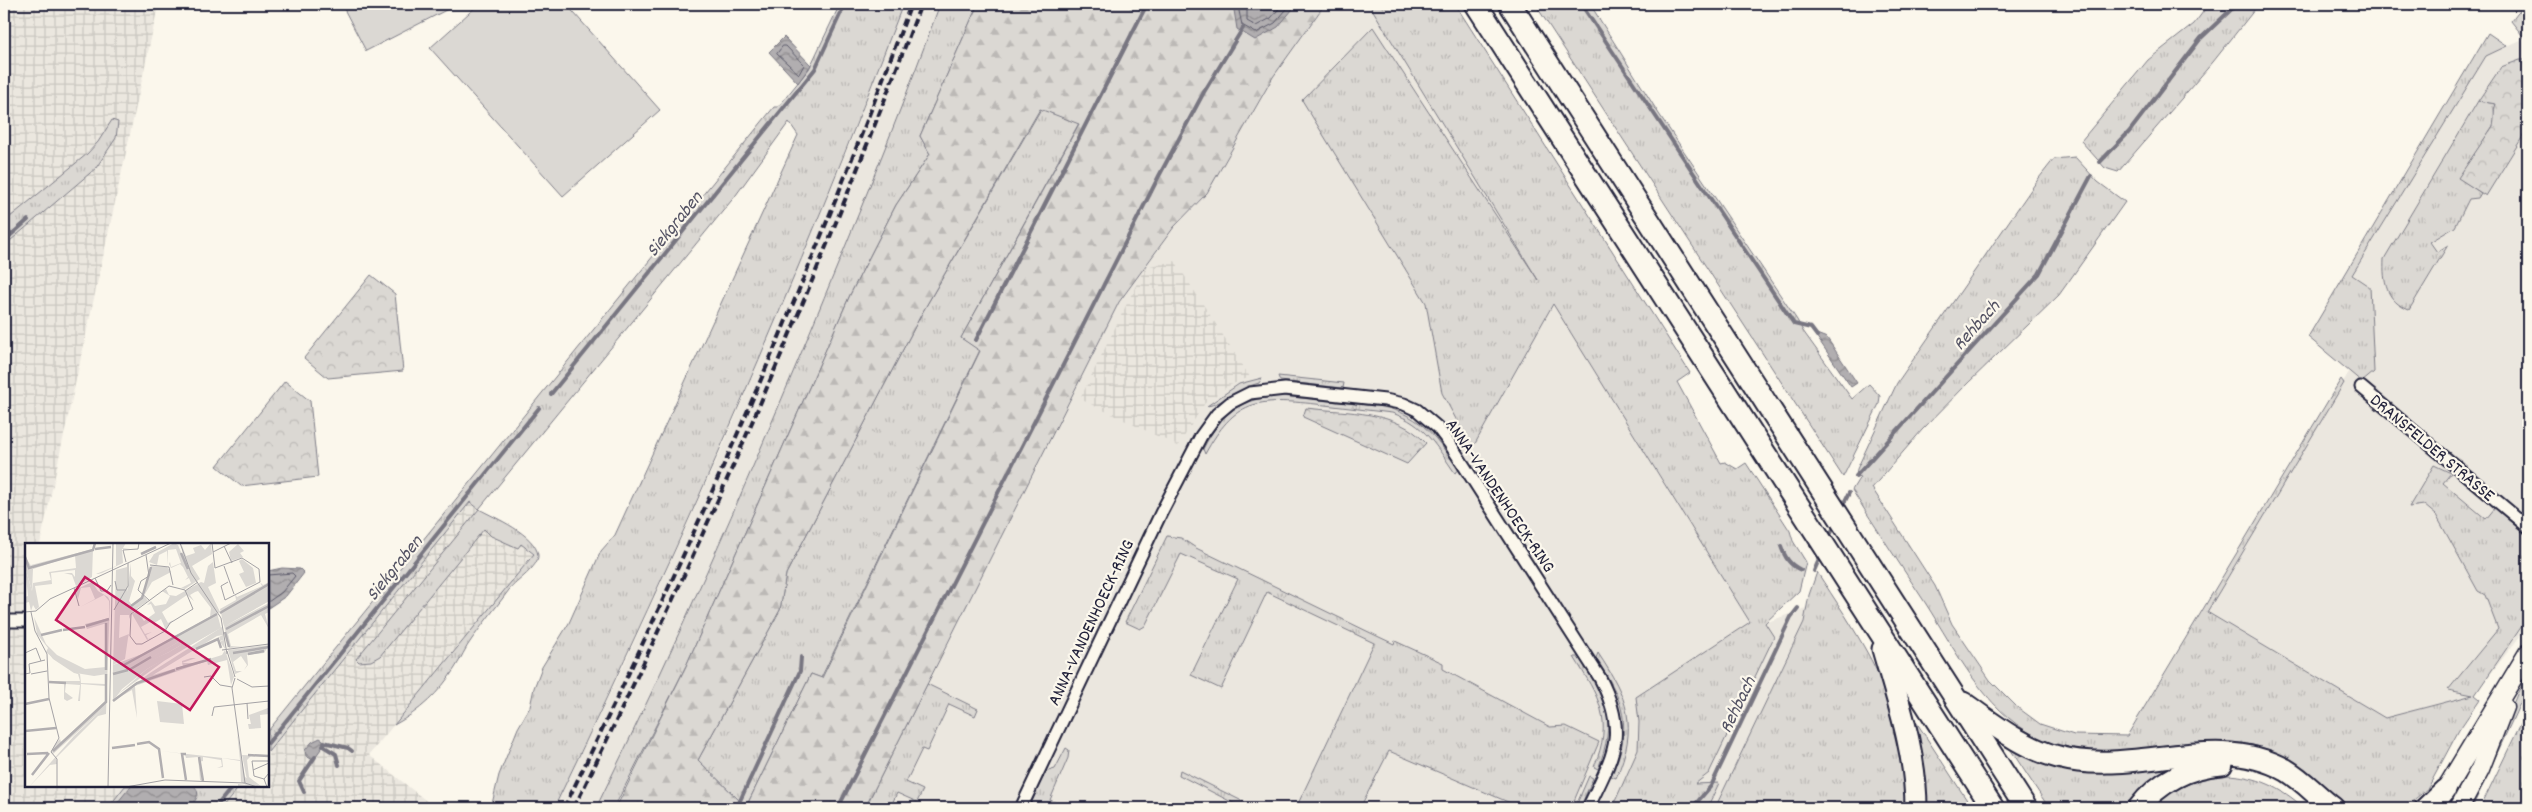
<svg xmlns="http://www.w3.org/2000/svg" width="2532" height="812" viewBox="0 0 2532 812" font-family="Dekko,sans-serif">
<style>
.built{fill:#ebe7df}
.industrial{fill:url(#industrial-grid)}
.grass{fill:url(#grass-tufts);stroke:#7e7d87}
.forest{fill:url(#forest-firs);stroke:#7e7d87;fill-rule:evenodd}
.park{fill:url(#park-crowns);stroke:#7e7d87}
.pitch{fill:#dbd8d3;stroke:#7e7d87}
.water{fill:url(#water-waves);stroke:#787681}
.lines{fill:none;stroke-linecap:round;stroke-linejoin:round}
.shore{stroke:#5b5a6a;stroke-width:1}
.stream{stroke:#787681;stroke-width:4}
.street-casing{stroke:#22223b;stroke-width:15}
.primary-casing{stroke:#22223b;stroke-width:21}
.highway-casing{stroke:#22223b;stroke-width:25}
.street{stroke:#fbf7ec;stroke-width:11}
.primary{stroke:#fbf7ec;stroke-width:18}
.highway{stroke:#fbf7ec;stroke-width:21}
.rail{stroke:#22223b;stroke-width:4;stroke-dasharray:8 4;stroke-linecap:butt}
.labels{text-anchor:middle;stroke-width:4.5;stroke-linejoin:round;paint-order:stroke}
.street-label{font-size:18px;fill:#22223b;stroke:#fbf7ec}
.water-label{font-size:19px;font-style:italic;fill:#545364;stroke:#fbf7ec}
.inset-river{fill:none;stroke:#b1aeb0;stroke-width:2.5}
.inset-road{fill:none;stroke:#a4a2a5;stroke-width:1}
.view{fill:#c2185b;fill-opacity:0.15;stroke:#c2185b;stroke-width:2.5}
.inset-edge{fill:none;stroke:#22223b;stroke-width:2.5}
</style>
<defs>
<pattern id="industrial-grid" width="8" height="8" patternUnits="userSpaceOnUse" patternTransform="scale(1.25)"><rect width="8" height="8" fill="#ebe7df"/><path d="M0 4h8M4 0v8" fill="none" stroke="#c9c6c0"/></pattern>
<pattern id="grass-tufts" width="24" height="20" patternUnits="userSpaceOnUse" patternTransform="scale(1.25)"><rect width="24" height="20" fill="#dbd8d3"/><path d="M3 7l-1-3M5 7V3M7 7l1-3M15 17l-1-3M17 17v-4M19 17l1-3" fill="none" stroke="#bcb9b6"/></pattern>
<pattern id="forest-firs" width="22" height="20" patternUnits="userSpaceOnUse" patternTransform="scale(1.25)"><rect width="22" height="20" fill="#dbd8d3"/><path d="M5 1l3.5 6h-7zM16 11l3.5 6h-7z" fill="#bcb9b6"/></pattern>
<pattern id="park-crowns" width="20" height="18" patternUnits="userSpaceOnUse" patternTransform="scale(1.25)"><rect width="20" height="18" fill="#dbd8d3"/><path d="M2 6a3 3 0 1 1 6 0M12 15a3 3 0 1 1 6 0" fill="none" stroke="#bcb9b6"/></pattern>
<pattern id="water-waves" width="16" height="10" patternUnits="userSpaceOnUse" patternTransform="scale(1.25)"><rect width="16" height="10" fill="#b1aeb0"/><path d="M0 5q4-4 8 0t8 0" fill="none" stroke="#908d90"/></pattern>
</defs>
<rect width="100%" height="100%" fill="#fbf7ec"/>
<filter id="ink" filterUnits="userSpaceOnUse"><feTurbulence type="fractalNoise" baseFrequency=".02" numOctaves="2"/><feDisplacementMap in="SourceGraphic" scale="10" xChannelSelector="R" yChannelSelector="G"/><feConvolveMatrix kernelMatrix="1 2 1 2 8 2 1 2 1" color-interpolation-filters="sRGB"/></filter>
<g filter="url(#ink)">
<g class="built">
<path d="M903 4H940L897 123 779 406 660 678 596 808H554L625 662 726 439 852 138Z"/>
<path d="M1325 4H1369L1750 622 1765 623 1808 607 1879 808H865L1119 302 1174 227 1207 193 1273 77Z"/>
<path d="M2488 33 2507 46 2528 37V626L2474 695 2385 718 2207 612 2349 372 2308 337Z"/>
</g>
<g class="industrial">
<path d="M4 4H171L157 11 40 544H26V786H219L205 808H4Z"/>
<path d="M1175 261 1250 377 1228 386 1205 403 1178 446 1080 399 1145 267Z"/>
<path d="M470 502 534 554 369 755 435 808H222L240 786H268V752Z"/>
</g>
<g class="grass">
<path d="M840 4H903C799 277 681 545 554 808H491L499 775 518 728 530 707 534 688 542 667 569 623 601 551 615 535 798 135 789 122 736 195 479 509C495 518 535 534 538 555 539 567 516 581 509 590 497 606 484 622 472 639 465 648 461 659 455 668 439 693 420 711 394 725L534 554 521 544 518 548 491 536 484 529 380 656 371 661 359 662 356 659 479 509 470 502 268 752V731L774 107H778L809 69Z"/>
<path d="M940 4H978L920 136 930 154 896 205 850 295 686 666 614 808H596C672 654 741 497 807 339 853 228 899 117 940 4Z"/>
<path d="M1369 4H1455L1690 373 1677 382 1721 463 1725 462 1737 469 1746 463 1790 531 1793 541 1806 562 1799 591 1765 623 1774 637 1709 773 1695 784 1719 783 1707 808H1612L1638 750 1639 722 1636 697 1750 622 1553 304 1472 449 1442 393 1426 303 1302 100 1373 27 1538 280Z"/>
<path d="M1535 4H1590L1659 114 1797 320 1803 331 1852 399 1869 384 1880 396 1879 404 1843 477Z"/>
<path d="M2209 4H2259L2213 62 2118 172 2105 168 2081 141 2148 60 2194 24Z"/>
<path d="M2524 4H2528V37L2526 40 2511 21Z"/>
<path d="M2488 33 2507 46 2486 56 2352 275 2370 287 2374 372 2362 382 2308 337Z"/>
<path d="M2478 101 2497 104 2494 109 2495 117 2493 126 2459 178 2481 193 2478 198 2469 199 2455 227 2430 242 2437 252 2448 245 2409 310C2386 301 2383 282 2384 259Z"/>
<path d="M1041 109 1079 123 961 338 980 350 821 678 811 674 746 807 698 760 780 610 786 574 922 313Z"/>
<path d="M112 120 118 122 116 138 96 168 4 246V222L87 154 98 142Z"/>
<path d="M2075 157 2098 182 2125 202 2059 295 1967 384 1922 430 1872 488 1935 586 1952 624 1990 680 2017 707 2040 724 2074 735 2127 736 2341 379 2344 383 2207 612 2385 718 2473 695 2448 690 2498 629 2485 595 2478 591 2436 515 2424 505 2409 507 2434 465 2451 473 2443 483 2486 519 2495 508 2528 537V617L2475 695 2480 699 2459 730 2428 788 2415 799 2403 808H2355L2346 804C2324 786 2303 764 2277 753 2201 719 2109 775 2035 736 1983 708 1956 651 1926 604 1901 566 1876 528 1852 490L1860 477 1856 476 1857 469 1897 383 2039 178 2054 159Z"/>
<path d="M1278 376 1344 383 1343 388 1280 381Z"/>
<path d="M1262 378 1259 383C1241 387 1220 405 1207 406L1239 384Z"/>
<path d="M1282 396 1384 407C1424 417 1436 438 1459 470L1455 473C1436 446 1425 424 1392 413 1367 410 1341 407 1316 404 1257 398 1235 399 1205 454L1203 449C1222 412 1240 398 1282 396Z"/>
<path d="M1167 536 1181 538 1196 548 1377 636 1394 644 1395 641 1443 663V669L1550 727 1566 726 1599 742 1571 808H1522L1389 751 1360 808H1296L1374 643 1267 592 1221 689 1191 675 1238 579 1181 554 1145 626 1140 629 1125 622Z"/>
<path d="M1817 572C1853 627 1892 684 1904 750 1907 769 1905 790 1906 808H1715L1804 622 1809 595Z"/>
<path d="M1598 653C1628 698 1639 726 1616 778L1611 776C1634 727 1624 701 1596 658Z"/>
<path d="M1574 657H1579C1607 701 1617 718 1598 769L1594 767C1614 719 1599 698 1574 657Z"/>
<path d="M2528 674V686L2472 808H2469L2518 692Z"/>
<path d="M927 684 978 709 975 716 949 704 927 751 922 749 906 782 923 790 917 802 897 793 890 808H865Z"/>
<path d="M1902 700 1972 808H1919Z"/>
<path d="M2528 709V808H2480Z"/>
<path d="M2001 735 2035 755 2202 757 2132 808H2049Z"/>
<path d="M1066 748 1069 750 1068 758 1050 800 1068 808H1029L1045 772 1055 769Z"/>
<path d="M1180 770 1256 808H1243L1179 775Z"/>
<path d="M2226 775C2257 776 2281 787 2304 808H2152C2173 788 2197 778 2226 775Z"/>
<path d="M1589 776 1593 778 1580 808H1575Z"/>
<path d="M125 786H219L222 788 224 786H240L222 808H108Z"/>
</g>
<path class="forest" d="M978 4H1325L1273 77 1207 193 1174 227 1119 302 865 808H616L686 666 850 295 896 205 930 154 920 136ZM1040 109 1079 124 961 338 980 351 822 678 811 674 746 807 698 760 780 610 786 574 922 313Z"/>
<g class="park">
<path d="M2520 60H2528V128L2486 196 2458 178 2493 126C2495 118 2493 111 2496 104L2478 101 2501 67Z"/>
<path d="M371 275 395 294 403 371 328 378 304 358Z"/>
<path d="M285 381 310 401 318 477 241 486 217 466Z"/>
<path d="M1306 408C1348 413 1396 410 1426 443L1407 464 1303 417Z"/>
</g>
<g class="pitch">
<path d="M350 4H446L448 9 366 51 343 7Z"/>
<path d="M479 4H566L660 110 563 196 430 48Z"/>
</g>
<g class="water">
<path d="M1237 4H1297L1278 27 1255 40 1237 29 1234 10Z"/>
<path d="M784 37 811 65 798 83 769 52Z"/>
<path d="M1814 333 1827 338 1857 383 1851 387Z"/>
<path d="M282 568 300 569 304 573 286 596 268 608V571Z"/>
<path d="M320 738 326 742 313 760 306 756 305 750 312 742Z"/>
<path d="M131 786H194C202 793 195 802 189 808H113Z"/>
</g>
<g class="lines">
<g class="shore">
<path d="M1241 4 1239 11 1242 25 1256 33 1275 23 1291 4"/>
<path d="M1247 4V21L1256 26 1271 18 1283 4"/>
<path d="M783 46H786L804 65 799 74 777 54Z"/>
<path d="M268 575 292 573 295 576 282 592 268 602"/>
</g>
<g class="stream">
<path d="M1581 4 1794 324 1811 328 1817 336"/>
<path d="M2100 162 2129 132 2201 38 2237 4"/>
<path d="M4 241 28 220"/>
<path d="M976 340 1147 4"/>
<path d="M551 394 815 69 845 4"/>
<path d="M1856 476 2039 274 2091 176"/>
<path d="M1842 507 1849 493"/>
<path d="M1828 539 1836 523"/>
<path d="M1781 546C1785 558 1790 565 1801 570"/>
<path d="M1814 571 1821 555"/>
<path d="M268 743 539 408"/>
<path d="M324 745V742L348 748 352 751"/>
<path d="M323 746 336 754 339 765"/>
<path d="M304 792 299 781 315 757"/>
<path d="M738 805 800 671 801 657"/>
<path d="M215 808 233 786"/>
<path d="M838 808 1159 176 1204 92 1243 28"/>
<path d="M1692 808 1711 786 1791 617 1798 608"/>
</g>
<defs>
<g id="street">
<path d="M2361 387 2528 527"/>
<path d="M4 621H26"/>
<path d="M1021 808 1161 513 1201 436 1217 414 1230 403 1250 393 1285 389 1385 400 1404 404 1417 410 1437 427 1450 444 1600 678C1629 735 1613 755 1588 808"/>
</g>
<g id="primary">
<path d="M2438 802 2528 653"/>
<path d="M2459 808 2480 769 2504 707"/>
</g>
<g id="highway">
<path d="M1476 4 1993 808"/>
<path d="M1510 4 2026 808"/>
<path d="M1883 649C1898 701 1916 753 1916 808"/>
<path d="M1963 703C1992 723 2022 748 2058 757 2133 777 2214 730 2286 770 2303 780 2317 796 2333 808"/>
<path d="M2139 808C2158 782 2190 766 2222 764"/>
<path d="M2426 808 2445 790"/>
</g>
</defs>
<use href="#street" class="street-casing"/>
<use href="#primary" class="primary-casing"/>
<use href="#highway" class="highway-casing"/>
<use href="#street" class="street"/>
<use href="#primary" class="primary"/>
<use href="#highway" class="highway"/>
<g class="rail">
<path d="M564 808C692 546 810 278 911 4"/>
<path d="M574 808C702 546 819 277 921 4"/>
</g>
</g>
</g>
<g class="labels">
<g class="street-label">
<text transform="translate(2433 447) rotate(40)" y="6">DRANSFELDER STRASSE</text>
<text transform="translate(1501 495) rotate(56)" y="6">ANNA-VANDENHOECK-RING</text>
<text transform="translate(1090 622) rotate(-65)" y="6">ANNA-VANDENHOECK-RING</text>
</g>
<g class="water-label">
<text transform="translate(673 223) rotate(-51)" y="7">Siekgraben</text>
<text transform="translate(1975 324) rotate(-48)" y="7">Rehbach</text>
<text transform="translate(393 567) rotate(-51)" y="7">Siekgraben</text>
<text transform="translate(1736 704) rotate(-64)" y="7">Rehbach</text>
</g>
</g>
<g transform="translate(25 543)">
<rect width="244" height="244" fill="#fbf7ec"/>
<path d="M91 0H101L98 5H105L97 6 98 20 77 30 73 31H71L91 23ZM149 0 153 2 158 14 156 0 161 13 170 10 168 5 176 2 180 7 186 0 187 11 167 23 175 36 160 46 156 45 166 40 164 35 160 37 163 34 158 24 155 21 146 25 144 21 145 19 146 24 156 20 151 6 143 7 142 22V8L134 12 132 22 124 19 129 11 122 15ZM213 1 219 8 215 10 218 14 206 18 204 9ZM68 6 67 34 51 43 47 32 39 30H47L50 34V27L26 30 27 41 10 43 14 64 11 67 8 62 6 68 4 59 0 60V54L3 53 0 24 7 48 8 40 26 37 24 29 51 25 50 12 8 26 6 22ZM217 16 228 25 231 40 221 44 214 31 219 29 214 18ZM188 19 191 40 183 44 195 69 185 74 186 65 173 48 170 49 165 52 169 58 162 52 137 69 143 80 148 77 141 86 136 89 140 85 136 76 129 80 130 84 127 78 116 84 120 91 127 89 121 92 123 96 128 94 122 97 107 71 112 68 119 78 130 70 126 61 122 62 126 58 130 63 141 61 145 53 137 48 141 46 144 52 151 53 176 39 179 40 183 23ZM106 20V33L110 38 104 58 107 62 118 52 123 58 108 68 104 76V72H95L94 95 104 91 103 95 100 116 88 122 91 27 102 24V49ZM126 23 142 24 146 29 127 39 120 51 118 49ZM67 39 73 48 83 54 85 58 81 171 73 173 31 215 32 221 25 222 4 244 49 193 80 164 28 211 26 208 31 200 35 196 36 199 80 158V143L56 141 55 158H53L55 142 41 141 40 149 48 155 42 158 39 156V141L23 138H55L53 131 49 130 28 116 24 111 55 131 56 140 80 141 82 80 62 86 60 81 84 75V58L79 52 55 64 70 56 65 44 56 45 53 56 50 47ZM244 58 200 83 244 60V69L240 71 244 86 236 72 203 91 206 103 218 104 204 105 197 73ZM197 84 200 106 195 99 198 97 195 98V96L198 95 195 96 194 94 198 92 192 93 128 132 158 123 157 120V118L166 115H171L157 120H171L197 112 200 107 209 134 206 142 202 117 183 122 182 118 110 143 112 175 107 147 88 158V128V157L125 130ZM188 87H191L139 118 92 152 122 126ZM155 98 156 102 144 109 114 124 113 122ZM244 102 239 110 222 112 223 122 219 127 222 122 216 113 208 119 211 128H217L210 131 203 107ZM132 158 157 161 159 181 135 179ZM243 165 244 171 235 172 236 185 224 186 223 181H226L224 172ZM212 189 220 234 236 244H213V241L221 242 216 239 215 218 197 215 198 224 192 225 197 223 196 217 178 214V218L174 219 177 238 175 237 173 214 161 215 160 211 136 208 215 217Z" fill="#dbd8d3"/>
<path d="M0 13 8 26 7 48 0 24ZM192 70 196 85 122 126 97 146 88 158V122L117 111ZM155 98 156 102 144 109 113 123ZM9 74 21 101 32 112 60 126 81 124 82 131 69 133 51 130 32 118 21 109 23 105 12 91Z" fill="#dbd8d3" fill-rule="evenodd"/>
<path d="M235 39 238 42 244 39V58L199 83 195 66 211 57 210 51 212 54 237 43ZM217 212 244 213H226L222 217 224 234 237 244 222 237Z" fill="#dbd8d3"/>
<path class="inset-river" d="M70 6 86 4M156 10 163 26M116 11 131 4M0 14 4 25 68 7 70 0M106 63 117 55 126 24M195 70 244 41M61 83 84 76M201 86 244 63M38 87 60 84M200 89 204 104M16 92 37 87M171 106 193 96 196 105M208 110 244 104M223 111 239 108M99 122 192 71M151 126 186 116M81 127V80M104 127 126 114M88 131 103 127M24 139 41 140M88 158 112 140 150 127M0 161 24 156M0 188 31 185M112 201 124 199 134 206 138 235M87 205 110 202M28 208 81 159V131M2 211 23 210M223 212 244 213M174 214 178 238M7 232 24 210M161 237 157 211H161"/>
<path class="inset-road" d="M155 0 166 30 196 75 202 111M187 0 190 25 217 15 234 26M199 3 207 20M188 9 206 0M121 12 124 33 116 38 113 47 125 58M101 19 98 7 113 6 114 0M125 22 144 24 148 42M199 23 209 51M70 35 76 48H82L86 42M90 38 92 47H101M203 39 196 43 200 57 235 39 234 26M144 43 160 47 168 66 145 80 140 88 117 101H111L105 93 106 71ZM49 45 54 63M160 48 173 39M89 67 103 43V20M0 69 11 68 25 56 146 0M6 69 10 88 22 111 24 155 34 195 26 209 32 216V244M197 107 244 101M202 108 210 134M0 110 11 105 16 118M0 131 5 130 4 121 20 117M6 131 22 128M179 134 186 133 195 142 207 144M210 135 207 145 220 240 232 244M212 136 227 144 244 143M222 160 223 176M187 173 189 164 244 158M228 227 244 220M239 236 229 233 227 218H244M83 244 88 0M101 244 140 237 220 240M242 244 239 236 244 230"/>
<path class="view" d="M60 34 194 124 165 167 31 77Z"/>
<rect width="244" height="244" class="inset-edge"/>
</g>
<rect width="2532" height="812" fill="none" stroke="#fbf7ec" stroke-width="20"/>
<rect x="10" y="10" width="2512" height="792" fill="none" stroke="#22223b" stroke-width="2" filter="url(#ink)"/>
</svg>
